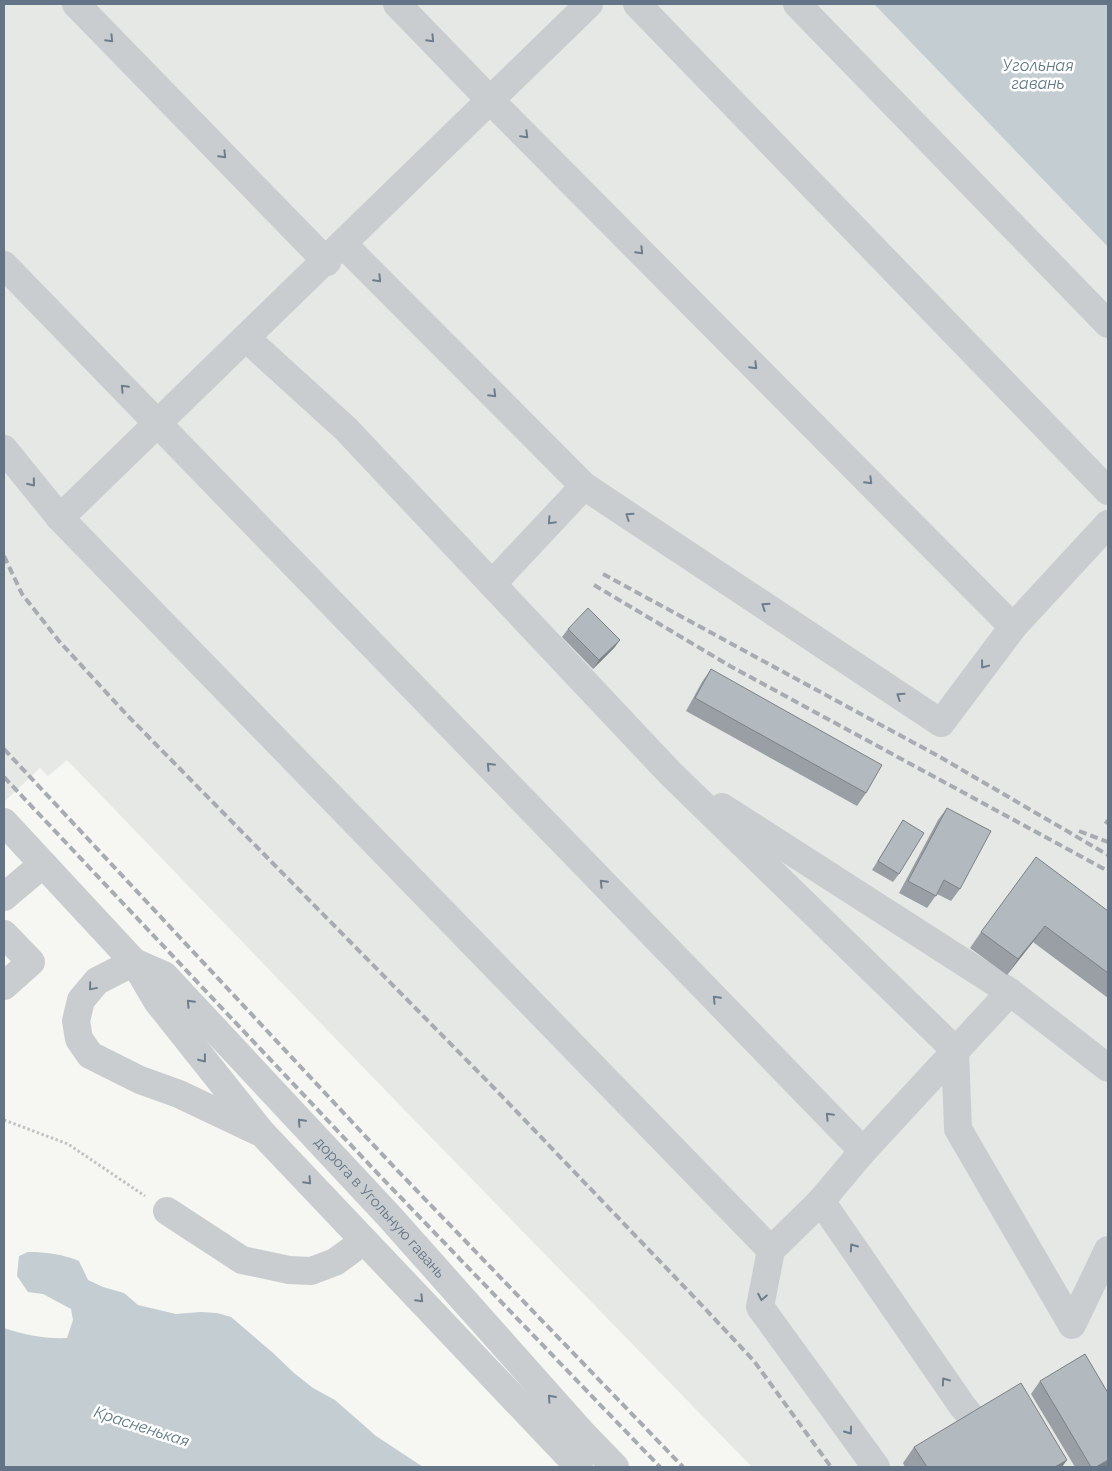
<svg xmlns="http://www.w3.org/2000/svg" width="1112" height="1471" viewBox="0 0 1112 1471" font-family="Raleway,sans-serif">
<style>
.built{fill:#e6e8e5}
.water{fill:#c3cdd2}
.lines{fill:none;stroke-linecap:round;stroke-linejoin:round}
.path{stroke:#c0c2c4;stroke-width:3;stroke-dasharray:2.5 2.5;stroke-linecap:butt}
.minor{stroke:#cacdd0;stroke-width:28}
.rail{stroke:#a7acb2;stroke-width:4;stroke-dasharray:8 4;stroke-linecap:butt}
.wall{fill:#999fa4}
.shaded-wall{fill:#7d8286}
.building{fill:#b2b9bf;stroke:#7d8286}
.oneway{stroke:#6c7d8d}
.labels{text-anchor:middle;stroke-width:5;stroke-linejoin:round;paint-order:stroke}
.street-label{font-size:15px;fill:#627486;stroke:#fff}
.water-label{font-size:16px;font-style:italic;fill:#5d7783;stroke:#fff}
</style>
<rect width="100%" height="100%" fill="#f6f6f2"/>
<path class="built" d="M4 4H874L1108 247V1467H752L388 1093 67 760 48 776 40 768 4 802Z"/>
<g class="water">
<path d="M874 4H1108V247Z"/>
<path d="M28 1252C46 1252 62 1254 79 1261L88 1280 103 1287 124 1293 138 1305 176 1314 201 1312 217 1313 231 1317 272 1352 294 1373 313 1388 335 1400 376 1436 423 1467H4V1328C25 1335 45 1339 67 1338L73 1320 71 1309 43 1294 28 1292 17 1276 19 1256Z"/>
</g>
<g class="lines">
<path class="path" d="M4 1120 68 1144 145 1196"/>
<g class="minor">
<path d="M76 4 327 262"/>
<path d="M397 4 491 101 1013 627"/>
<path d="M637 4 1108 491"/>
<path d="M797 4 1108 324"/>
<path d="M344 245 584 486 941 723 1013 627 1108 524"/>
<path d="M4 265 863 1151"/>
<path d="M246 338 346 429 670 773 955 1050 958 1129 1072 1325 1108 1250"/>
<path d="M4 449 60 518 771 1250"/>
<path d="M60 518C237 347 414 176 589 4"/>
<path d="M492 584 584 486"/>
<path d="M722 807 1010 992"/>
<path d="M4 822 134 962 157 1001 262 1133 579 1467"/>
<path d="M4 897 43 864"/>
<path d="M4 934 31 962 4 986"/>
<path id="s1" d="M134 962 164 975 389 1216 583 1434 615 1467"/>
<path d="M134 962 97 981 81 1000 76 1021 79 1039 90 1055 140 1080 179 1094 257 1131"/>
<path d="M821 1201 963 1407 974 1420"/>
<path d="M167 1211 242 1260 289 1270 311 1271 335 1262 364 1241"/>
<path d="M876 1467 760 1307 771 1250 821 1201 863 1151 1010 992 1108 1068"/>
</g>
<g class="rail">
<path d="M4 556 22 594 59 641 127 715 495 1089 695 1298 754 1361 831 1467"/>
<path d="M603 574 940 757 1108 855"/>
<path d="M594 585 730 666 1108 871"/>
<path d="M4 749 395 1168 683 1467"/>
<path d="M4 777 382 1178 660 1467"/>
<path d="M1105 821 1108 823"/>
<path d="M1079 831 1108 842"/>
</g>
</g>
<g class="wall">
<path d="M568 629 620 640 614 648 593 669 562 637Z"/>
<path d="M711 669 866 793 857 806 686 711 702 682Z"/>
<path d="M947 808 960 889 951 901 937 894 927 908 899 893 938 820Z"/>
<path d="M903 820 899 874 893 882 872 870Z"/>
<path d="M1108 911V998L1033 942 1007 975 970 948 981 932Z"/>
<path d="M1040 1381 1108 1467H1075L1031 1394Z"/>
<path d="M914 1447 1062 1467H905L903 1463Z"/>
</g>
<g class="shaded-wall">
<path d="M620 640 614 648 593 669 599 660Z"/>
<path d="M1045 926 1033 942 1007 975 1018 959Z"/>
<path d="M1067 1460 1062 1467H1055Z"/>
<path d="M1108 1460V1467H1096Z"/>
</g>
<g class="building">
<path d="M588 608 620 640 599 660 568 629Z"/>
<path d="M711 669 882 765 866 793 695 698Z"/>
<path d="M947 808 991 831 960 889 944 880 936 896 908 881Z"/>
<path d="M903 820 924 833 899 874 878 861Z"/>
<path d="M1036 857 1108 911V973L1045 926 1018 959 981 932Z"/>
<path d="M1085 1354 1108 1393V1460L1096 1467H1091L1040 1381Z"/>
<path d="M1021 1383 1067 1460 1055 1467H927L914 1447Z"/>
</g>
<defs><path id="oneway-chevron" d="M-2-3.5L2.5 0L-2 3.5" fill="none" stroke-width="1.6" stroke-linecap="round" stroke-linejoin="round" transform="scale(1.25)"/></defs>
<g class="oneway">
<use href="#oneway-chevron" transform="translate(110 39) rotate(46)"/>
<use href="#oneway-chevron" transform="translate(431 39) rotate(46)"/>
<use href="#oneway-chevron" transform="translate(525 135) rotate(45)"/>
<use href="#oneway-chevron" transform="translate(223 155) rotate(46)"/>
<use href="#oneway-chevron" transform="translate(640 251) rotate(45)"/>
<use href="#oneway-chevron" transform="translate(378 279) rotate(45)"/>
<use href="#oneway-chevron" transform="translate(754 366) rotate(45)"/>
<use href="#oneway-chevron" transform="translate(124 388) rotate(-134)"/>
<use href="#oneway-chevron" transform="translate(493 394) rotate(45)"/>
<use href="#oneway-chevron" transform="translate(869 481) rotate(45)"/>
<use href="#oneway-chevron" transform="translate(32 483) rotate(51)"/>
<use href="#oneway-chevron" transform="translate(629 516) rotate(-146)"/>
<use href="#oneway-chevron" transform="translate(551 521) rotate(133)"/>
<use href="#oneway-chevron" transform="translate(765 606) rotate(-146)"/>
<use href="#oneway-chevron" transform="translate(984 665) rotate(127)"/>
<use href="#oneway-chevron" transform="translate(900 696) rotate(-146)"/>
<use href="#oneway-chevron" transform="translate(490 766) rotate(-134)"/>
<use href="#oneway-chevron" transform="translate(603 883) rotate(-134)"/>
<use href="#oneway-chevron" transform="translate(92 987) rotate(130)"/>
<use href="#oneway-chevron" transform="translate(716 999) rotate(-134)"/>
<use href="#oneway-chevron" transform="translate(190 1003) rotate(-133)"/>
<use href="#oneway-chevron" transform="translate(203 1059) rotate(52)"/>
<use href="#oneway-chevron" transform="translate(829 1116) rotate(-134)"/>
<use href="#oneway-chevron" transform="translate(301 1122) rotate(-133)"/>
<use href="#oneway-chevron" transform="translate(308 1181) rotate(47)"/>
<use href="#oneway-chevron" transform="translate(853 1247) rotate(-125)"/>
<use href="#oneway-chevron" transform="translate(762 1297) rotate(101)"/>
<use href="#oneway-chevron" transform="translate(420 1299) rotate(46)"/>
<use href="#oneway-chevron" transform="translate(945 1381) rotate(-125)"/>
<use href="#oneway-chevron" transform="translate(551 1398) rotate(-132)"/>
<use href="#oneway-chevron" transform="translate(849 1431) rotate(54)"/>
</g>
<g class="labels">
<g class="street-label">
<text dy="5" stroke="none"><textPath href="#s1" startOffset="350">дорога в Угольную гавань</textPath></text>
</g>
<g class="water-label">
<text x="1038" y="71">Угольная<tspan x="1038" dy="18">гавань</tspan></text>
<text transform="translate(142 1426) rotate(18)" y="6">Красненькая</text>
</g>
</g>
<rect width="1112" height="1471" fill="none" stroke="#627486" stroke-width="10"/>
</svg>
